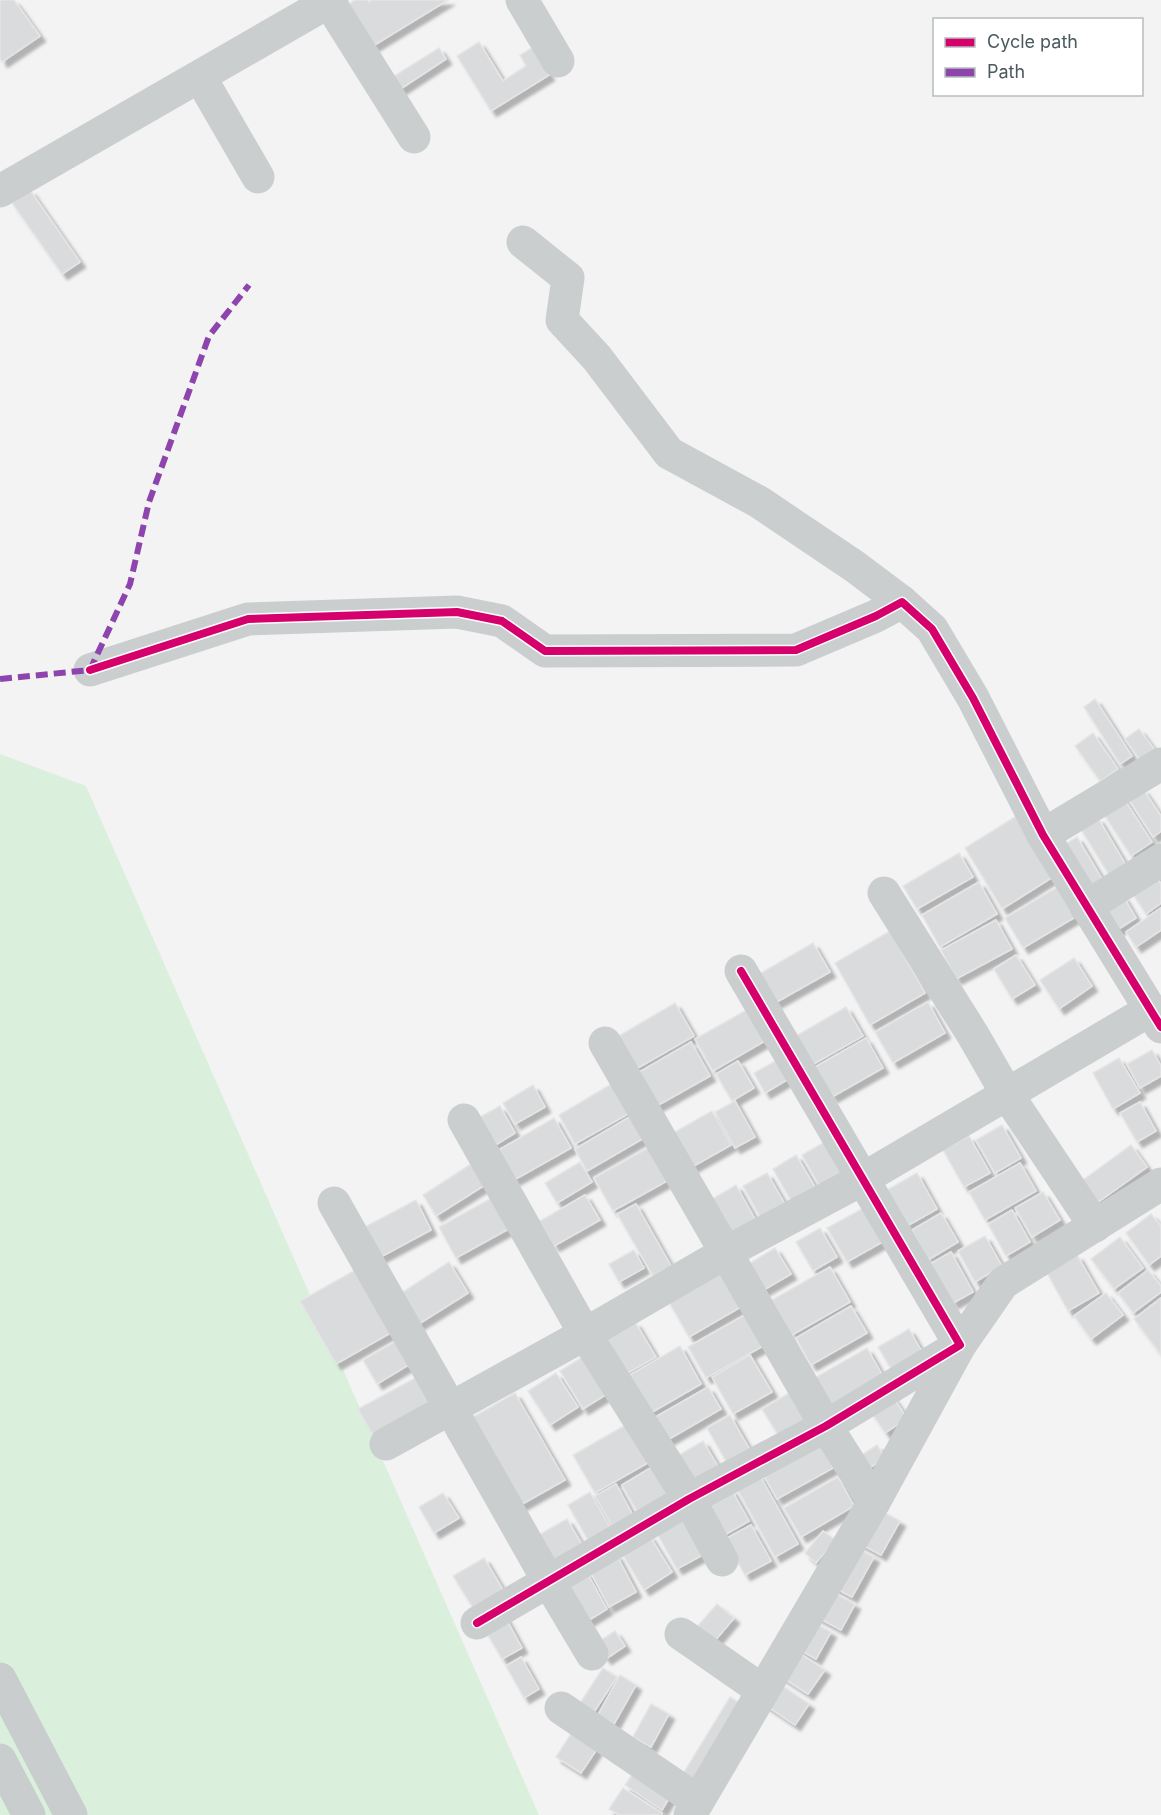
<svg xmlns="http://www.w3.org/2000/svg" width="1161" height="1815" viewBox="0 0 1161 1815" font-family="Inter,sans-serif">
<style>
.green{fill:#daf0dd}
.building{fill:#dadbdc;stroke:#e5e5e6;stroke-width:1.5;filter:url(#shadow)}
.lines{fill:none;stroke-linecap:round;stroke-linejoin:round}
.minor{stroke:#cbcecf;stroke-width:33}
.major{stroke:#c9cdce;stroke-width:33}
.quiet{stroke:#8e44ad;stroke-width:6;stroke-dasharray:12 6;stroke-linecap:butt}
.cycleway-casing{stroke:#fff;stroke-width:11}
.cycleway{stroke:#d6006c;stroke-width:8}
</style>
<defs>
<filter id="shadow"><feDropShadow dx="5.5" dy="5.5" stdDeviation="1.5" flood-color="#0004"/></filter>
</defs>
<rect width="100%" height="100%" fill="#f4f3f3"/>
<path class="green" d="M0 754 86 786 539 1815H0Z"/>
<g class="building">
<path d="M0 0H14L40 36 2 62 0 58Z"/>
<path d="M355 0H368L369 2 372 0H448L373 46 347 5Z"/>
<path d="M479 42 503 81 526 66 520 55 532 48 549 75 491 111 457 56Z"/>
<path d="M439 48 446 59 399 90 391 78Z"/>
<path d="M30 190 80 262 62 274 12 203Z"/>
<path d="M1095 699 1132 756 1120 764 1084 707Z"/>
<path d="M1139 729 1157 753 1142 763 1125 739Z"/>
<path d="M1093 733 1118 769 1100 781 1075 746Z"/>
<path d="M1143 789 1161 816V831L1153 837 1128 798Z"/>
<path d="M1122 796 1152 842 1131 856 1101 810Z"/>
<path d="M1018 815 1056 875 1002 909 965 848Z"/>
<path d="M1098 818 1126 865 1109 875 1080 828Z"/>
<path d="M1077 837 1105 884 1090 893 1062 846Z"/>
<path d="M959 853 973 877 917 909 903 886Z"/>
<path d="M1154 873 1161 884V903L1146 914 1130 890Z"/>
<path d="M979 882 997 914 940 947 922 915Z"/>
<path d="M1059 886 1077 916 1023 948 1005 918Z"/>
<path d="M1123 896 1136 918 1114 932 1101 911Z"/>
<path d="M1161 908V930L1136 947 1126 932Z"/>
<path d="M996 920 1012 949 956 979 941 950Z"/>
<path d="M890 931 925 993 870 1025 835 963Z"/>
<path d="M813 943 830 972 775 1003 759 974Z"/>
<path d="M1016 955 1035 985 1012 999 994 969Z"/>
<path d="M1074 958 1092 986 1059 1009 1040 980Z"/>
<path d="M928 1002 945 1033 893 1063 875 1032Z"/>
<path d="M675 1003 694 1036 636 1069 617 1037Z"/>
<path d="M752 1007 770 1038 713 1071 695 1039Z"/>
<path d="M846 1007 863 1036 812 1065 796 1036Z"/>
<path d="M866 1038 883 1068 832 1097 815 1067Z"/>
<path d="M691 1042 710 1076 655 1107 636 1074Z"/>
<path d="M1152 1050 1161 1066V1076L1140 1088 1127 1064Z"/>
<path d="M786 1055 797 1074 765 1093 754 1073Z"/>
<path d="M1119 1058 1140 1093 1113 1109 1093 1073Z"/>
<path d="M738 1061 754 1088 732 1101 716 1074Z"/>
<path d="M613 1083 630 1113 575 1144 559 1115Z"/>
<path d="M533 1085 545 1107 515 1124 503 1103Z"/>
<path d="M735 1101 755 1137 735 1148 715 1112Z"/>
<path d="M1140 1102 1156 1131 1137 1142 1120 1113Z"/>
<path d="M500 1106 515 1133 494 1146 478 1118Z"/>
<path d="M712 1111 731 1145 692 1167 673 1133Z"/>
<path d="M631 1116 644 1138 587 1171 575 1149Z"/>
<path d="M554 1118 571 1148 514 1180 497 1151Z"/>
<path d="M1002 1125 1021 1158 995 1173 976 1140Z"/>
<path d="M969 1136 990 1173 964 1187 943 1150Z"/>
<path d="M828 1140 846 1172 820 1187 802 1155Z"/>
<path d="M1131 1145 1147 1167 1094 1205 1079 1183Z"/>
<path d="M648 1148 667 1181 613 1211 594 1178Z"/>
<path d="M796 1155 815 1187 791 1201 773 1169Z"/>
<path d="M580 1162 592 1182 557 1203 545 1183Z"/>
<path d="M1020 1163 1036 1191 985 1220 969 1192Z"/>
<path d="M471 1164 485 1185 436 1216 423 1195Z"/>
<path d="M767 1173 786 1206 762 1220 743 1186Z"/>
<path d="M917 1173 937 1209 907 1226 887 1190Z"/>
<path d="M736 1185 756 1221 729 1236 709 1201Z"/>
<path d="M1043 1192 1060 1220 1032 1237 1015 1208Z"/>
<path d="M585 1195 600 1220 554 1246 540 1221Z"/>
<path d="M495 1196 512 1227 456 1258 439 1227Z"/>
<path d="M416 1200 431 1230 375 1260 359 1230Z"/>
<path d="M636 1204 671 1266 653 1276 617 1214Z"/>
<path d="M867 1206 886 1240 847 1262 827 1228Z"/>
<path d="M1012 1210 1030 1242 1006 1256 988 1224Z"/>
<path d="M941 1213 958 1242 928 1260 912 1230Z"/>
<path d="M1151 1214 1161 1226V1256L1149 1265 1126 1233Z"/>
<path d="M820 1228 837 1257 813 1271 796 1242Z"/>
<path d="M985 1236 1002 1266 975 1282 958 1251Z"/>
<path d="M1120 1237 1143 1268 1114 1289 1091 1259Z"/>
<path d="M775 1248 791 1274 762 1291 747 1265Z"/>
<path d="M634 1250 644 1268 619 1282 609 1264Z"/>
<path d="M951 1252 973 1292 953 1303 930 1264Z"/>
<path d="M1077 1255 1099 1293 1068 1311 1047 1273Z"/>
<path d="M449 1262 468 1293 414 1327 395 1297Z"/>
<path d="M724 1266 746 1304 689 1337 667 1299Z"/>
<path d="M830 1267 850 1302 792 1335 772 1300Z"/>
<path d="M359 1268 394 1331 336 1364 300 1301Z"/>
<path d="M1148 1270 1161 1286V1292L1133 1313 1118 1293Z"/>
<path d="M1106 1293 1123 1315 1091 1339 1074 1316Z"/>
<path d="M1161 1298V1355L1134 1319Z"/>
<path d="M851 1306 867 1333 811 1365 796 1338Z"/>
<path d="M745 1315 763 1346 706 1378 688 1347Z"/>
<path d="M635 1322 656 1357 626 1374 606 1339Z"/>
<path d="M909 1329 925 1357 894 1374 878 1347Z"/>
<path d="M396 1341 410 1364 377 1384 363 1360Z"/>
<path d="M680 1346 701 1384 649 1414 628 1376Z"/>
<path d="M867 1348 888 1385 832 1417 811 1380Z"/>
<path d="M587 1354 610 1392 583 1409 560 1371Z"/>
<path d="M750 1355 772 1392 733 1414 712 1377Z"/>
<path d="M556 1373 578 1407 550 1425 528 1391Z"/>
<path d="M417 1377 433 1407 375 1439 358 1409Z"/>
<path d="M708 1387 721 1409 664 1442 652 1419Z"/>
<path d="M791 1392 811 1426 783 1443 762 1409Z"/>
<path d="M515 1393 565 1480 517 1507 468 1420Z"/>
<path d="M892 1396 907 1418 885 1433 870 1411Z"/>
<path d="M730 1415 754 1457 731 1470 707 1428Z"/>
<path d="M629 1423 651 1461 595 1493 573 1455Z"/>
<path d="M703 1441 723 1475 693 1492 674 1458Z"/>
<path d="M819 1443 833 1468 777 1499 763 1474Z"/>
<path d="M877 1445 885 1458 863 1472 855 1459Z"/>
<path d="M652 1467 671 1500 641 1518 622 1485Z"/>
<path d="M759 1474 798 1544 775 1557 736 1487Z"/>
<path d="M838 1477 854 1506 801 1537 784 1508Z"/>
<path d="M616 1484 636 1521 616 1533 595 1496Z"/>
<path d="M731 1489 749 1521 723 1536 705 1504Z"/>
<path d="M590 1492 611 1529 589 1542 568 1505Z"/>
<path d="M443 1493 459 1518 434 1533 419 1507Z"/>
<path d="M876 1508 900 1521 881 1555 857 1542Z"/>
<path d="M685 1511 708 1552 677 1569 654 1528Z"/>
<path d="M567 1519 587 1553 555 1571 535 1537Z"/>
<path d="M751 1525 771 1561 745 1575 725 1539Z"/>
<path d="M823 1531 835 1540 816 1563 805 1553Z"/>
<path d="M649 1535 672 1572 644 1590 621 1552Z"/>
<path d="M853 1546 874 1557 852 1597 831 1586Z"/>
<path d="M616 1554 636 1592 609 1607 589 1569Z"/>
<path d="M484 1558 506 1595 476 1613 453 1576Z"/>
<path d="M586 1571 607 1609 586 1622 564 1584Z"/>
<path d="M827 1589 855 1604 841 1630 813 1615Z"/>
<path d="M717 1604 734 1618 713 1643 696 1628Z"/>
<path d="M504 1615 522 1648 502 1659 483 1627Z"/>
<path d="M809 1620 831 1632 816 1659 794 1647Z"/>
<path d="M615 1631 625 1646 606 1659 595 1644Z"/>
<path d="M793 1649 825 1670 808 1694 777 1674Z"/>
<path d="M521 1657 539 1689 524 1698 506 1666Z"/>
<path d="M603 1668 617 1677 592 1715 578 1706Z"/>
<path d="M620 1675 636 1685 614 1724 598 1715Z"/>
<path d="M775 1681 809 1704 795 1725 761 1702Z"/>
<path d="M730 1697 749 1709 699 1788 681 1777Z"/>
<path d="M651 1704 669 1714 651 1747 633 1737Z"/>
<path d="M576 1726 601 1743 581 1773 556 1757Z"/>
<path d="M638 1766 674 1790 662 1810 625 1785Z"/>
<path d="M623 1788 662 1813 661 1815H619L609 1809Z"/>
</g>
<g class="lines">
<g class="minor">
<path d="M522 0 558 61"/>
<path d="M329 2 414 137"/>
<path d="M200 77 258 177"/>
<path d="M0 191 332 0"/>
<path d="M523 242 568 278 562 320 597 358 669 453 759 502 854 566 902 602"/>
<path d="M90 670 248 619 457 612 502 621 545 651 796 650 876 616 902 602 932 629 973 698 1043 835 1161 1027"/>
<path d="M1043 835 1161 764"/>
<path d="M884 893 973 1035 1007 1094 1095 1226"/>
<path d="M1086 907 1161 860"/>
<path d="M605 1043 826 1426 874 1502"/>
<path d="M464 1120 585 1334 689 1499 722 1560"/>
<path d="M334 1203 549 1582 592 1654"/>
<path d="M386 1444 585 1334 725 1253 861 1180 1150 1010"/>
<path d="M477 1623 689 1499 826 1426 960 1345 741 971"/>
<path d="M681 1634 763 1691"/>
<path d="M561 1708 698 1801"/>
<path d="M690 1815 874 1502 960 1345 1003 1283 1161 1184"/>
</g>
<g class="major">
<path d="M0 1679 71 1815"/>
<path d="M0 1760 29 1815"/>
</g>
<path class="quiet" d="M0 679 90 670 130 584 149 502 209 336 249 285"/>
<defs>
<g id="cycleway">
<path d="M90 670 248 619 457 612 502 621 545 651 796 650 876 616 902 602 932 629 973 698 1043 835 1161 1027"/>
<path d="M477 1623 689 1499 826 1426 960 1345 741 971"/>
</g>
</defs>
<use href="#cycleway" class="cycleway-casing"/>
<use href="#cycleway" class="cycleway"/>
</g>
<rect x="933" y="18" width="210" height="78" fill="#ffffff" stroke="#b7bdbf" stroke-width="1.5"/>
<rect x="945" y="38" width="30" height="9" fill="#d6006c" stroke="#b7bdbf" stroke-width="1.5"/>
<text x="987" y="48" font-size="18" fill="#4b5a5f">Cycle path</text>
<rect x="945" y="68" width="30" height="9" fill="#8e44ad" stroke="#b7bdbf" stroke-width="1.5"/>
<text x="987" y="78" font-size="18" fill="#4b5a5f">Path</text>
</svg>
